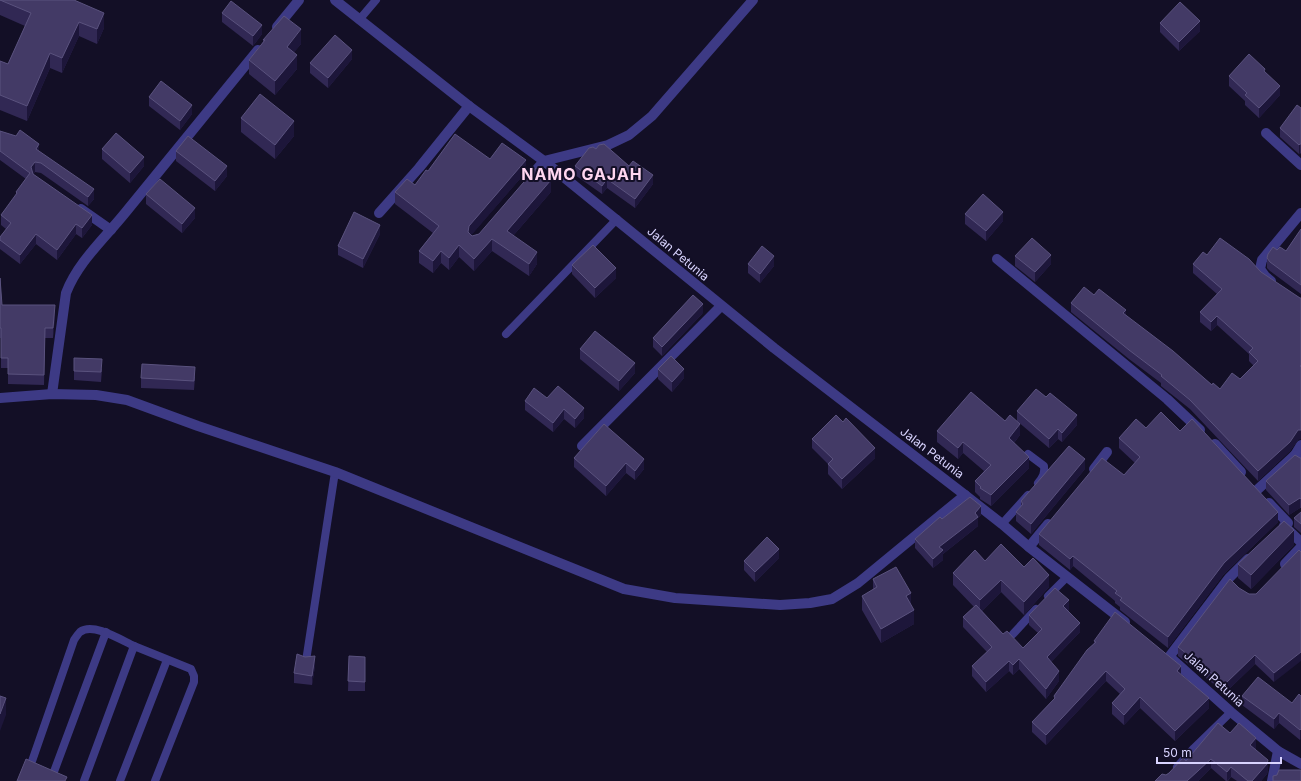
<svg xmlns="http://www.w3.org/2000/svg" width="1301" height="781" viewBox="0 0 1301 781" font-family="Inter,sans-serif">
<style>
.lines{fill:none;stroke-linecap:round;stroke-linejoin:round}
.service{stroke:#3d3a85;stroke-width:8}
.minor{stroke:#3d3a85;stroke-width:10}
.tertiary{stroke:#3d3a85;stroke-width:10}
.wall{fill:#312854}
.shaded-wall{fill:#1d163a}
.building{fill:#433a66;stroke:#5a527e}
.labels{text-anchor:middle;stroke-width:4;stroke-linejoin:round;paint-order:stroke}
.street-label{font-size:12px;fill:#d9d4ff;stroke:#130f26}
.district-label{font-size:16px;font-weight:bold;letter-spacing:1px;fill:#ffd6f0;stroke:#130f26}
</style>
<rect width="100%" height="100%" fill="#130f26"/>
<g class="lines">
<g class="service">
<path d="M359 20 376 0"/>
<path d="M506 334 617 219"/>
<path d="M1028 454 1044 466C1045 473 1043 477 1038 483"/>
<path d="M1002 524 1028 495"/>
<path d="M1048 596 1067 577"/>
<path d="M1013 634 1036 609"/>
<path d="M306 661 335 472"/>
<path d="M1177 767 1194 748 1231 712"/>
<path d="M36 770 33 769 31 764 74 640C76 637 78 634 80 632 93 622 121 640 134 646"/>
<path d="M52 777 106 632"/>
<path d="M84 781 134 646 191 669 194 676V682L155 781"/>
<path d="M120 781 167 660"/>
</g>
<g class="minor">
<path d="M277 27 299 0"/>
<path d="M1266 133 1301 165"/>
<path d="M529 178 544 161 608 145 629 135 652 116 753 0"/>
<path d="M81 209 111 230"/>
<path d="M379 213 419 168 469 106"/>
<path d="M997 259 1167 399 1200 430"/>
<path d="M1271 281 1265 276 1260 269 1262 260 1301 213"/>
<path d="M52 394 66 293C78 262 104 239 125 213 169 159 214 104 258 50"/>
<path d="M0 398 52 394 96 395 127 400 198 426 335 472 624 589 675 598 780 605 810 603 832 599 858 583 965 495"/>
<path d="M1215 444 1241 472"/>
<path d="M1301 445 1295 455 1301 461"/>
<path d="M582 446 721 306"/>
<path d="M1094 469 1107 452"/>
<path d="M1257 490 1295 455"/>
<path d="M1269 503 1288 523"/>
<path d="M1284 526 1301 542"/>
<path d="M1029 547 1048 524"/>
<path d="M1285 564 1301 547"/>
<path d="M1169 657 1229 578 1248 559"/>
<path d="M1278 751 1301 764"/>
</g>
<g class="tertiary">
<path d="M335 0 469 106 544 161 774 348 965 495 1002 524 1029 547 1125 622"/>
<path d="M1172 659 1231 712 1278 751 1272 781"/>
</g>
</g>
<g class="wall">
<path d="M0 0 104 28 97 44 79 36 62 73 50 68 27 121 0 110V61L8 64 25 26 0 15Z"/>
<path d="M222 13 262 34 253 46 222 22Z"/>
<path d="M1160 23 1200 31 1179 51 1160 32Z"/>
<path d="M263 40 301 44 294 52 297 69 275 95 249 74V60L263 42Z"/>
<path d="M352 59 328 88 310 73V63Z"/>
<path d="M1265 72 1280 95 1259 118 1245 105V101L1229 86V76Z"/>
<path d="M149 97 192 114 180 130 149 106Z"/>
<path d="M1301 108V154L1300 153 1299 154 1280 137V128Z"/>
<path d="M241 118 294 136 275 159 241 132Z"/>
<path d="M0 131 39 151 94 199 88 206 41 173 35 172 33 174 92 225 82 238 76 234 57 260 36 244 20 264 0 249V237L6 229 1 225V215L16 195V192L26 179 0 160Z"/>
<path d="M102 149 144 166 130 183 102 159Z"/>
<path d="M596 149 629 166 653 184 635 208 607 188 602 194 575 175V166Z"/>
<path d="M176 151 227 176 215 191 176 161Z"/>
<path d="M490 159 526 172 471 235 472 236 479 234 551 192 513 236 537 264 529 276 492 251 474 271 459 257 449 270 441 263 433 273 419 263V251L433 233 395 204V192L415 185 428 171Z"/>
<path d="M146 194 195 218 182 233 146 204Z"/>
<path d="M965 214 1003 221 986 241 965 224Z"/>
<path d="M1301 229V294L1270 271 1267 268V258L1277 250 1286 251Z"/>
<path d="M380 234 363 268 338 255V246Z"/>
<path d="M1207 255 1298 440 1290 451 1258 481 1190 409 1161 386V383L1129 359 1071 312V303L1094 295 1126 316 1212 385 1220 389 1240 379 1254 366 1249 361V354L1217 325 1211 331 1200 322V312L1217 294 1193 273V264Z"/>
<path d="M1015 256 1051 264 1035 282 1015 266Z"/>
<path d="M748 264 774 266 760 283 748 273Z"/>
<path d="M572 265 616 278 595 298 572 274Z"/>
<path d="M0 278 2 305 55 315 53 338H45L44 385 8 384V368H1V338H0Z"/>
<path d="M703 313 662 356 653 347V338Z"/>
<path d="M580 349 635 373 619 391 580 359Z"/>
<path d="M102 369 101 382 74 380V371Z"/>
<path d="M658 369 684 378 672 392 658 379Z"/>
<path d="M195 377 194 390 141 388V378Z"/>
<path d="M547 398 584 418 575 428 564 419 553 432 525 410V401Z"/>
<path d="M1017 411 1077 425 1062 442 1058 439 1049 448 1017 421Z"/>
<path d="M604 424 644 469 635 480 626 473 606 496 574 467V458Z"/>
<path d="M1146 428 1278 522 1224 574 1168 648 1120 610V607L1115 603V601L1073 566 1070 570 1039 545V534L1124 475 1135 463 1119 448V438Z"/>
<path d="M937 431 1020 435 1014 443 1029 468 991 506 980 499V497L975 492V481L984 471 963 453 958 459 937 442Z"/>
<path d="M812 439 875 458 842 489 828 474V464L812 448Z"/>
<path d="M1300 458H1301V508H1300L1289 515 1266 490V481Z"/>
<path d="M1085 469 1031 534 1016 521V512L1021 507V501Z"/>
<path d="M1301 512V533L1294 527V518Z"/>
<path d="M981 515 978 518V526L943 554V560L933 568 915 548V539L942 519Z"/>
<path d="M1294 545 1251 589 1238 578V564Z"/>
<path d="M1301 552 1274 682 1255 664 1225 693 1178 656V647L1239 588 1249 594H1256Z"/>
<path d="M779 558 755 582 744 570V561Z"/>
<path d="M985 561 1024 567 1049 587 1024 615 1001 592 982 611 1003 634 1023 648 1038 633 1029 625V615L1069 610 1068 611 1080 632 1051 662 1059 681 1046 699 1019 669 1013 675 1009 671 986 692 972 676V666L987 652 963 627V617L974 607 953 585V573Z"/>
<path d="M873 579 911 604 914 624 881 643 862 610V596L873 590Z"/>
<path d="M1094 641 1181 674 1209 708 1175 741 1140 708 1124 725 1112 714V703L1120 694 1106 681 1046 745 1032 732V722L1054 699V696L1094 643Z"/>
<path d="M349 656 365 657V691H348Z"/>
<path d="M305 657 315 666 312 685 294 683V673Z"/>
<path d="M1242 696 1292 703 1301 696 1300 740 1279 723 1274 729 1242 705Z"/>
<path d="M1230 733 1256 748 1255 750 1268 770 1267 774 1261 781H1237L1231 777 1228 781H1226L1211 768 1198 781H1155L1169 773 1186 761Z"/>
</g>
<g class="shaded-wall">
<path d="M104 13V28L97 44V29Z"/>
<path d="M1200 21V31L1179 51V42Z"/>
<path d="M79 22V36L62 73V58Z"/>
<path d="M262 25V34L253 46V36Z"/>
<path d="M301 29V44L287 61V47Z"/>
<path d="M352 50V59L328 88V78Z"/>
<path d="M50 53V68L27 121V106Z"/>
<path d="M297 55V69L275 95V81Z"/>
<path d="M1280 86V95L1259 118V108Z"/>
<path d="M192 105V114L180 130V121Z"/>
<path d="M294 121V136L275 159V145Z"/>
<path d="M39 144V154L36 149Z"/>
<path d="M1300 144V153L1299 154V145Z"/>
<path d="M144 157V166L130 183V173Z"/>
<path d="M526 160V172L469 238 468 232 469 226Z"/>
<path d="M35 162V172L31 177V167Z"/>
<path d="M227 166V176L215 191V181Z"/>
<path d="M653 175V184L635 208V199Z"/>
<path d="M607 179V188L602 194V186Z"/>
<path d="M551 180V192L507 243V231Z"/>
<path d="M94 189V199L88 206V197Z"/>
<path d="M195 208V218L182 233V224Z"/>
<path d="M1003 212V221L986 241V231Z"/>
<path d="M92 215V225L82 238V228Z"/>
<path d="M76 224V234L57 260V250Z"/>
<path d="M380 225V234L363 268V259Z"/>
<path d="M36 234V244L20 264V255Z"/>
<path d="M492 239V251L474 271V259Z"/>
<path d="M459 245V257L449 270V258Z"/>
<path d="M441 251V263L433 273V261Z"/>
<path d="M537 252V264L529 276V264Z"/>
<path d="M1051 255V264L1035 282V272Z"/>
<path d="M774 256V266L760 283V274Z"/>
<path d="M616 268V278L595 298V288Z"/>
<path d="M703 304V313L662 356V347Z"/>
<path d="M55 305V315L53 338V328Z"/>
<path d="M1126 310V319L1123 313Z"/>
<path d="M1217 316V325L1211 331V322Z"/>
<path d="M635 363V373L619 391V381Z"/>
<path d="M684 369V378L672 392V382Z"/>
<path d="M584 408V418L575 428V419Z"/>
<path d="M564 409V419L553 432V423Z"/>
<path d="M1077 415V425L1062 442V433Z"/>
<path d="M1020 424V435L1009 449V438Z"/>
<path d="M1058 429V439L1049 448V439Z"/>
<path d="M1298 430H1301V439L1298 440 1290 451 1258 481V471Z"/>
<path d="M963 442V453L958 459V448Z"/>
<path d="M875 448V458L842 489V479Z"/>
<path d="M1029 457V468L991 506V495Z"/>
<path d="M644 459V469L635 480V471Z"/>
<path d="M1085 459V469L1031 534V524Z"/>
<path d="M626 463V473L606 496V486Z"/>
<path d="M1300 498V508L1289 515V505Z"/>
<path d="M981 506V515L978 518V526L943 554V560L933 568V559L939 547 975 513Z"/>
<path d="M1278 512V522L1224 574 1168 648V637L1224 563Z"/>
<path d="M1294 530V545L1251 589V575Z"/>
<path d="M779 549V558L755 582V572Z"/>
<path d="M1073 556V566L1070 570V559Z"/>
<path d="M1049 575V587L1024 615V602Z"/>
<path d="M1001 580V592L980 613V600Z"/>
<path d="M911 593V607L906 596Z"/>
<path d="M1069 600V610L1063 616V606Z"/>
<path d="M914 610V624L881 643V629Z"/>
<path d="M1080 623V632L1047 666V657Z"/>
<path d="M1301 652V661L1274 682V673Z"/>
<path d="M1255 655V664L1225 693V684Z"/>
<path d="M315 656V666L312 685V676Z"/>
<path d="M1019 659V669L1013 675V665Z"/>
<path d="M1009 661V671L986 692V682Z"/>
<path d="M1181 666V677L1177 671Z"/>
<path d="M1059 671V681L1046 699V689Z"/>
<path d="M1106 671V681L1046 745V735Z"/>
<path d="M1140 697V708L1124 725V715Z"/>
<path d="M6 698V715L0 731V714Z"/>
<path d="M1209 698V708L1175 741V731Z"/>
<path d="M1279 713V723L1274 729V719Z"/>
<path d="M1301 729V739L1300 740V730Z"/>
<path d="M1256 738V748L1250 755V745Z"/>
<path d="M1211 759V768L1198 781H1187Z"/>
<path d="M1268 760V770L1267 774 1261 781H1252Z"/>
<path d="M1231 767V777L1227 781V772Z"/>
</g>
<g class="building">
<path d="M0 0H74L104 13 97 29 79 22 62 58 50 53 27 106 0 95V61L8 64 31 13Z"/>
<path d="M231 1 262 25 253 36 222 13Z"/>
<path d="M1180 2 1200 21 1179 42 1160 23Z"/>
<path d="M284 16 301 29 287 47 297 55 275 81 249 60 265 40H263Z"/>
<path d="M335 35 352 50 328 78 310 63Z"/>
<path d="M1249 54 1265 69 1264 71 1280 86 1259 108 1245 95 1247 93 1229 76Z"/>
<path d="M161 81 192 105 180 121 149 97Z"/>
<path d="M260 94 294 121 275 145 241 118Z"/>
<path d="M1297 105 1301 108V144H1300L1299 145 1280 128Z"/>
<path d="M20 130 39 144 36 149 94 189 88 197 41 163 35 162 31 167 33 174 92 215 82 228 76 224 57 250 36 234 20 255 0 240V237L11 223 1 215 17 193 16 192 30 173 0 151V131L16 136Z"/>
<path d="M116 133 144 157 130 173 102 149Z"/>
<path d="M455 134 490 159 502 143 526 160 469 226 468 232 472 236 479 234 536 168 551 180 507 231 537 252 529 264 492 239 474 259 459 245 449 258 441 251 433 261 419 251 439 226 395 192 407 179 415 185 426 170 428 171Z"/>
<path d="M188 136 227 166 215 181 176 151Z"/>
<path d="M604 144 629 166 633 161 653 175 635 199 607 179 602 186 575 166 589 148 593 147 596 149 599 145Z"/>
<path d="M160 179 195 208 182 224 146 194Z"/>
<path d="M983 194 1003 212 986 231 965 214Z"/>
<path d="M354 212 380 225 363 259 338 246Z"/>
<path d="M1301 229V285L1270 262 1267 258 1268 254 1273 247 1277 250 1280 247 1286 251Z"/>
<path d="M1032 238 1051 255 1035 272 1015 256Z"/>
<path d="M1220 238 1249 259 1261 272 1300 298H1301V365L1300 366 1301 367V430H1298L1290 442 1258 471 1190 400 1161 376 1162 375 1129 350 1071 303 1084 287 1094 295 1099 289 1126 310 1123 313 1173 351 1212 385 1213 383 1220 389 1232 373 1240 379 1258 361 1249 352 1253 348 1217 316 1211 322 1200 312 1222 289 1193 264 1203 252 1207 255Z"/>
<path d="M593 245 616 268 595 288 572 265Z"/>
<path d="M762 246 774 256 760 274 748 264Z"/>
<path d="M0 278 2 305H55L53 328H45L44 375 8 374V358H1V328H0Z"/>
<path d="M693 295 703 304 662 347 653 338Z"/>
<path d="M595 331 635 363 619 381 580 349Z"/>
<path d="M671 356 684 369 672 382 658 369Z"/>
<path d="M74 358 102 359 101 372 74 371Z"/>
<path d="M142 364 195 367 194 381 141 378Z"/>
<path d="M558 386 584 408 575 419 564 409 553 423 525 401 534 388 547 398Z"/>
<path d="M1036 389 1046 397 1050 393 1077 415 1062 433 1058 429 1049 439 1017 411Z"/>
<path d="M971 392 1005 421 1010 415 1020 424 1009 438 1029 457 991 495 980 488 981 487 975 481 991 465 963 442 958 448 937 431Z"/>
<path d="M1161 412 1180 431 1192 419 1278 512 1224 563 1168 637 1120 600 1122 598 1115 593 1117 591 1073 556 1070 559 1039 534 1102 458 1124 475 1140 457 1119 438 1136 419 1146 428Z"/>
<path d="M836 415 843 422 846 418 875 448 842 479 828 464 833 459 812 439Z"/>
<path d="M604 424 644 459 635 471 626 463 606 486 574 458Z"/>
<path d="M1069 446 1085 459 1031 524 1016 512 1023 504 1021 501Z"/>
<path d="M1295 455 1300 458H1301V499L1300 498 1289 505 1266 481Z"/>
<path d="M970 497 981 506 975 513 978 517 939 547 943 550 933 559 915 539 940 517 942 519Z"/>
<path d="M1301 512V524L1294 518Z"/>
<path d="M1284 521 1294 530 1251 575 1238 564Z"/>
<path d="M767 537 779 549 755 572 744 561Z"/>
<path d="M1001 544 1024 567 1033 558 1049 575 1024 602 1001 580 980 600 953 573 975 550 985 561Z"/>
<path d="M1299 550 1301 552V652L1274 673 1255 655 1225 684 1178 647 1230 579 1239 588 1249 594H1256Z"/>
<path d="M896 567 911 593 906 596 914 610 881 629 862 596 877 587 873 579Z"/>
<path d="M1055 588 1069 600 1063 606 1080 623 1047 657 1059 671 1046 689 1019 659 1013 665 1009 661 986 682 972 666 992 647 963 617 976 605 1003 634 1007 631 1023 648 1042 629 1029 615Z"/>
<path d="M1115 612 1181 666 1177 671 1209 698 1175 731 1140 697 1124 715 1112 703 1125 689 1106 671 1046 735 1032 722 1055 698 1054 696 1087 650 1096 642 1094 641Z"/>
<path d="M297 654 305 657 315 656 312 676 294 673Z"/>
<path d="M349 656 365 657V682L348 681Z"/>
<path d="M1258 677 1292 703 1299 694 1301 696V729L1300 730 1279 713 1274 719 1242 696Z"/>
<path d="M0 696 6 698 0 714Z"/>
<path d="M1218 723 1230 733 1239 723 1256 738 1250 745 1268 760 1267 764 1252 781H1248L1231 767 1227 772 1211 759 1187 781H1155L1162 774 1166 775 1169 773 1183 758 1186 761Z"/>
<path d="M26 759 67 777 65 781H17Z"/>
<path d="M1279 770H1301V781H1273V776L1277 775Z"/>
</g>
<g class="labels">
<g class="street-label">
<text transform="translate(678 254) rotate(40)" y="4">Jalan Petunia</text>
<text transform="translate(932 453) rotate(37)" y="4">Jalan Petunia</text>
<text transform="translate(1214 679) rotate(42)" y="4">Jalan Petunia</text>
</g>
<g class="district-label">
<text x="582" y="180">NAMO GAJAH</text>
</g>
</g>
<path d="M1157 757v6h124v-6" fill="none" stroke="#d9d4ff" stroke-width="2"/>
<text x="1163" y="757" font-size="12" fill="#d9d4ff" stroke="#130f26" stroke-width="3" paint-order="stroke">50 m</text>
</svg>
